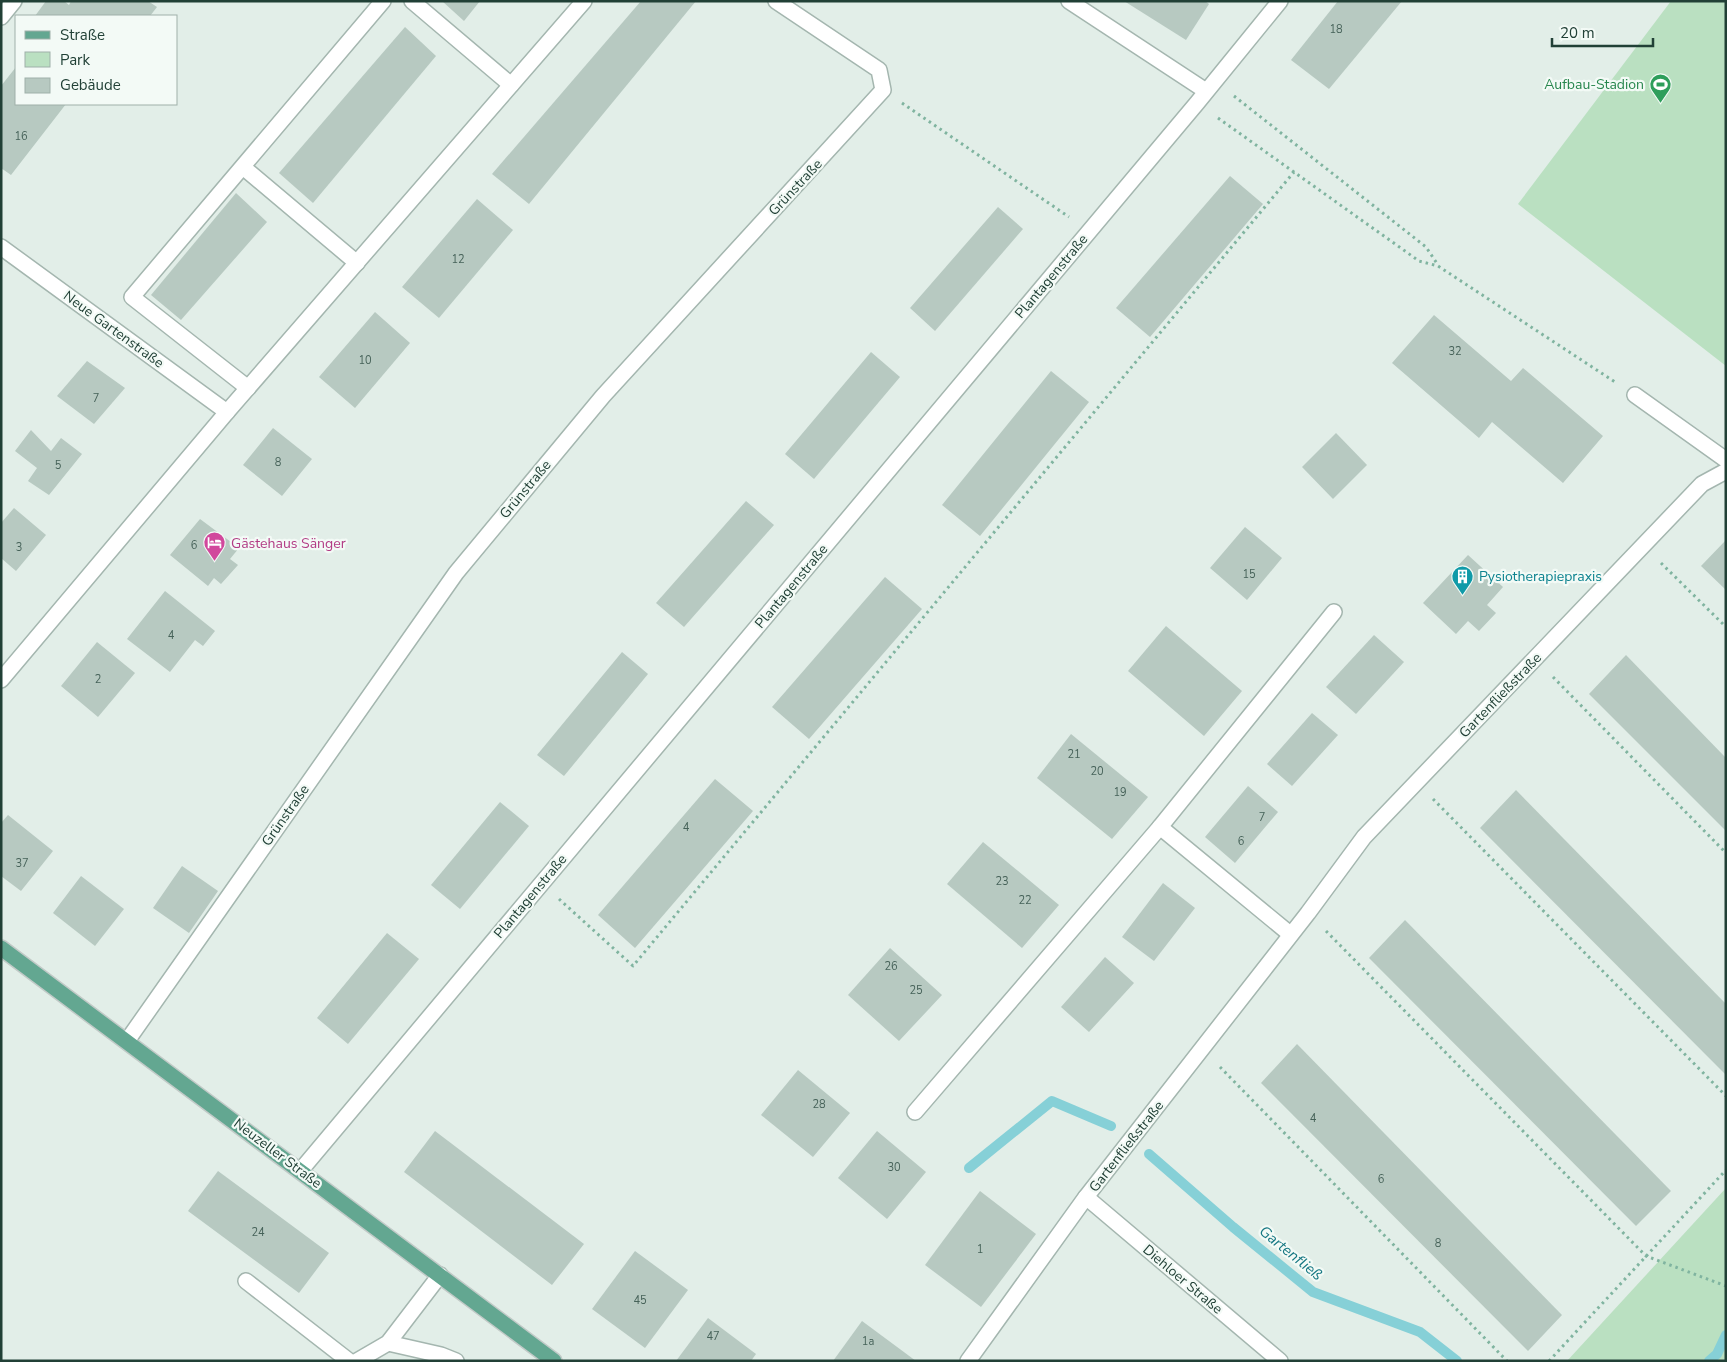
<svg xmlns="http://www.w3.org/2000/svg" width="1727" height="1362" viewBox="0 0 1727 1362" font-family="'Nunito Sans',sans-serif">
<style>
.green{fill:#bae0c1}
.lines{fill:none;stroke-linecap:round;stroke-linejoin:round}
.stream{stroke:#86d0d7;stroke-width:10}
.building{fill:#b7c9c1}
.minor-casing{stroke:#a4b6af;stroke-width:18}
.major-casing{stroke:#c1cac7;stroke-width:18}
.path{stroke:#80b4a0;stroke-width:3;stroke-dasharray:2.5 4;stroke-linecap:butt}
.minor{stroke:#fff;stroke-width:15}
.major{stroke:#63a791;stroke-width:15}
.labels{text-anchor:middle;stroke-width:4.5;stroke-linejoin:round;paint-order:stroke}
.number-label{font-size:11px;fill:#466259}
.leisure-label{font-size:14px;fill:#27864d;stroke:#f3faf6;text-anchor:end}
.street-label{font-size:14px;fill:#214036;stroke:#f3faf6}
.hotel-label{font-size:14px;fill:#b23c85;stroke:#f3faf6;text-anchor:start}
.culture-label{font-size:14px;fill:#0d838f;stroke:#f3faf6;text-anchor:start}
.water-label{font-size:15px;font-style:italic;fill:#157782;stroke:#f3faf6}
</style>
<rect width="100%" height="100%" fill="#e2eee8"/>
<g class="green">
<path d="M1671 1H1726V366L1518 204Z"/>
<path d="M1726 1188V1361H1567Z"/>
</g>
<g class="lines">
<g class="stream">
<path d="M1149 1154 1233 1227 1313 1292 1420 1332 1457 1361"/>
<path d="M969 1168 1052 1101 1111 1126"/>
<path d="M1709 1361 1717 1354 1726 1335"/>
</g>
</g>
<g class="building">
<path d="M46 1H64L69 5 71 1H148L157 7 150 16H35Z"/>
<path d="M442 1H480L464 21Z"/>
<path d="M641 1H696L529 204 492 174Z"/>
<path d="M1124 1H1205L1209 4 1186 40Z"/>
<path d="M1338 1H1402L1329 89 1291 60Z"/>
<path d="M405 27 436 56 313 203 279 173Z"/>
<path d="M16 67V104H66L11 175 1 168V86Z"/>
<path d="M1230 176 1263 204 1150 337 1116 308Z"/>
<path d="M236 193 267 222 181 320 151 295Z"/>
<path d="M477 199 513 230 439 318 402 287Z"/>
<path d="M998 207 1023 229 935 331 910 308Z"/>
<path d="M375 312 410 343 355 408 319 377Z"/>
<path d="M1434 315 1511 381 1523 368 1603 436 1563 483 1492 422 1479 438 1392 363Z"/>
<path d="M871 352 900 377 814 479 785 454Z"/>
<path d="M87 361 125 388 94 424 57 396Z"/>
<path d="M1051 371 1089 402 980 536 942 505Z"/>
<path d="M273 428 312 459 282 496 243 465Z"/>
<path d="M31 430 51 451 61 438 82 454 49 495 28 481 37 468 15 451Z"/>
<path d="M1336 433 1367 465 1333 499 1302 467Z"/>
<path d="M746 501 774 525 684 627 656 603Z"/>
<path d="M14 508 46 535 16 571 1 558V523Z"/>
<path d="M200 519 239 548 230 559 238 565 221 584 214 578 208 586 170 555Z"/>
<path d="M1245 527 1282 558 1247 600 1210 568Z"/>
<path d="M1726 540V590L1701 566Z"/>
<path d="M1468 555 1503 587 1487 605 1496 613 1479 631 1468 621 1456 634 1423 603Z"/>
<path d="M885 577 922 609 809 739 772 707Z"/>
<path d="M165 591 215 631 203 646 195 640 170 672 127 639Z"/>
<path d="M1166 626 1242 691 1204 736 1128 671Z"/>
<path d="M1374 635 1404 662 1356 714 1326 687Z"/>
<path d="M97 642 135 673 98 717 61 686Z"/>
<path d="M622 652 648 674 564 776 537 755Z"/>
<path d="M1626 655 1726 758V831L1589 694Z"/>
<path d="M1312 713 1338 735 1292 786 1267 764Z"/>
<path d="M1071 734 1148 797 1112 839 1037 778Z"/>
<path d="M715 779 753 811 635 948 598 915Z"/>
<path d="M1248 786 1278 812 1235 863 1205 837Z"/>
<path d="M1516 790 1726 1004V1075L1480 828Z"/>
<path d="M500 802 529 826 460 909 431 885Z"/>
<path d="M8 815 53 851 21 891 1 876V823Z"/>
<path d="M983 842 1059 905 1022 948 947 884Z"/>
<path d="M182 866 218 891 189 933 153 908Z"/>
<path d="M81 876 124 909 95 946 53 913Z"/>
<path d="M1163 883 1195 908 1154 961 1122 937Z"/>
<path d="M1405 920 1671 1191 1636 1226 1369 958Z"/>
<path d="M387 933 419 959 348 1044 317 1018Z"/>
<path d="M890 948 942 995 899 1041 848 995Z"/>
<path d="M1105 957 1134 983 1089 1032 1061 1007Z"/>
<path d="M1297 1044 1562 1315 1528 1351 1261 1083Z"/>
<path d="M798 1070 850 1113 813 1157 761 1115Z"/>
<path d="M435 1131 584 1244 552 1285 404 1172Z"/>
<path d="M877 1131 926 1172 887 1219 838 1178Z"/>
<path d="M218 1171 329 1253 299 1293 188 1211Z"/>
<path d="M980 1191 1036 1234 981 1307 925 1265Z"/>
<path d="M635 1251 688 1290 645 1348 592 1309Z"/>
<path d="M708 1318 756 1354 751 1361H676Z"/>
<path d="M862 1321 916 1361H833Z"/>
</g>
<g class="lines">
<defs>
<g id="minor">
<path d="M412 1 511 85"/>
<path d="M1069 1 1206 91"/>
<path d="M1 17 14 1"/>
<path d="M243 167 357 263"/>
<path d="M1 247 227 412"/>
<path d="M248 388 132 297 383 1"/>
<path d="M1635 395 1726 460"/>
<path d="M1 680 227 412 584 1"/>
<path d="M1290 934 1160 827 1334 612"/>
<path d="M127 1041 456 573 603 396 883 90 879 70 776 1"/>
<path d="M915 1112 1160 827"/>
<path d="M301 1170 1197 103 1280 1"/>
<path d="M1086 1197 1280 1361"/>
<path d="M246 1281 349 1361"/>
<path d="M388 1343 441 1355 456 1361"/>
<path d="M357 1361 388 1343 440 1275"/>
<path d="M968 1361 1086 1197 1308 913 1364 837 1702 484 1726 471"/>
</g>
<path id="major" d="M1 948 554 1361"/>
</defs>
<use href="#minor" class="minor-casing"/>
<use href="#major" class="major-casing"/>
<g class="path">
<path d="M1234 96 1426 247 1438 265"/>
<path d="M902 103 1069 217"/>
<path d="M1218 118 1419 261 1438 266 1615 382"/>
<path d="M1661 563 1726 627"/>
<path d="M1553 677 1726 853"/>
<path d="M1433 799 1726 1096"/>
<path d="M559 899 633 966 1294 172"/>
<path d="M1326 931 1646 1256 1726 1286"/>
<path d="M1220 1067 1507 1361"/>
<path d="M1549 1361 1726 1170"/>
</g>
<use href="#minor" class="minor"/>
<use href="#major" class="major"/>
</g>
<defs>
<symbol id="stadium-pin" viewBox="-11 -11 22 30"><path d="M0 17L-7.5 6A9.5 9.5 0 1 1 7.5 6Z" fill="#2e9e5b" stroke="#f3faf6"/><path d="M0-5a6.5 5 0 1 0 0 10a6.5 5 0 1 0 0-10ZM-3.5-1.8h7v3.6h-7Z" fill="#fff"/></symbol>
<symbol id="hotel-pin" viewBox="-11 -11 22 30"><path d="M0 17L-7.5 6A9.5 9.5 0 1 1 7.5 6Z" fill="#d1479c" stroke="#f3faf6"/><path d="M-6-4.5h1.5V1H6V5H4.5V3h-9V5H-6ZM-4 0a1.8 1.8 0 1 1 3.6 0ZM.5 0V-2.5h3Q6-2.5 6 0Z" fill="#fff"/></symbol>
<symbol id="building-pin" viewBox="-11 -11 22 30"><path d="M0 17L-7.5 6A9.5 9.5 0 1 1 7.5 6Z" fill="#0f9aa8" stroke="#f3faf6"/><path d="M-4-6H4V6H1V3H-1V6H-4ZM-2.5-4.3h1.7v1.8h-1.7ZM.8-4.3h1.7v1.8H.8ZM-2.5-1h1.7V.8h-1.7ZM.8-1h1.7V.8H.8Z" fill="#fff"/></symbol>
</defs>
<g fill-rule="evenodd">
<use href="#stadium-pin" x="1648" y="72" width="25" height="34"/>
<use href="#hotel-pin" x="202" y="530" width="25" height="34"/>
<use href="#building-pin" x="1450" y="564" width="25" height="34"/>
</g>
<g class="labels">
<g class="number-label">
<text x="1336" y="33">18</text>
<text x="21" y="140">16</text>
<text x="458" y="263">12</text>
<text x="1455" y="355">32</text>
<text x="365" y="364">10</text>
<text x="96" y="402">7</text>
<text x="278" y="466">8</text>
<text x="58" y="469">5</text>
<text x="194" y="549">6</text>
<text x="19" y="551">3</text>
<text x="1249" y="578">15</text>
<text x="171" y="639">4</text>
<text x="98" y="683">2</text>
<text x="1074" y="758">21</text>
<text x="1097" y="775">20</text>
<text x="1120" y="796">19</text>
<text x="1262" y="821">7</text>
<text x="686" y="831">4</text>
<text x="1241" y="845">6</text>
<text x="22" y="867">37</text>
<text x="1002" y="885">23</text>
<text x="1025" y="904">22</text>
<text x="891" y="970">26</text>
<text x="916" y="994">25</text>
<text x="819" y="1108">28</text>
<text x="1313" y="1122">4</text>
<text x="894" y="1171">30</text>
<text x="1381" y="1183">6</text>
<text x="258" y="1236">24</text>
<text x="1438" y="1247">8</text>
<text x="980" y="1253">1</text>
<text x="640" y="1304">45</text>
<text x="713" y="1340">47</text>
<text x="868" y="1345">1a</text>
</g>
<g class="leisure-label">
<text x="1644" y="89">Aufbau-Stadion</text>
</g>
<g class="street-label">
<text transform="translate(795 187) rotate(-47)" y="5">Grünstraße</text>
<text transform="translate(1051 276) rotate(-50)" y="5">Plantagenstraße</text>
<text transform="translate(114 329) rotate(36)" y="5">Neue Gartenstraße</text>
<text transform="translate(525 489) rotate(-50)" y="5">Grünstraße</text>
<text transform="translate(791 586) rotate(-50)" y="5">Plantagenstraße</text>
<text transform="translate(1500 695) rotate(-46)" y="5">Gartenfließstraße</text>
<text transform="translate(285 815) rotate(-55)" y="5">Grünstraße</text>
<text transform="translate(530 896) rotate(-50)" y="5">Plantagenstraße</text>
<text transform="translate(1126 1146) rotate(-52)" y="5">Gartenfließstraße</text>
<text transform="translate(278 1153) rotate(37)" y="5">Neuzeller Straße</text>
<text transform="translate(1183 1279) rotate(40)" y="5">Diehloer Straße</text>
</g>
<g class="hotel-label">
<text x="231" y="548">Gästehaus Sänger</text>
</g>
<g class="culture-label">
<text x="1479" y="581">Pysiotherapiepraxis</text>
</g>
<g class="water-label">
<text transform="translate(1291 1253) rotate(39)" y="5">Gartenfließ</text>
</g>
</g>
<rect width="1727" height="1362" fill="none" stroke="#214036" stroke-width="5"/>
<rect x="15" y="15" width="162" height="90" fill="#f3faf6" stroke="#9fb0a9"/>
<rect x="25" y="31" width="25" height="8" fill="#63a791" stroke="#9fb0a9"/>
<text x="60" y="40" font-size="15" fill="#214036">Straße</text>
<rect x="25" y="52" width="25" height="15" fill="#bae0c1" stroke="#9fb0a9"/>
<text x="60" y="65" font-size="15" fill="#214036">Park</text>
<rect x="25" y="78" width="25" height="15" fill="#b7c9c1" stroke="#9fb0a9"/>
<text x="60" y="90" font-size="15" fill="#214036">Gebäude</text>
<path d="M1552 38v8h101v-8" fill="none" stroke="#214036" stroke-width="2.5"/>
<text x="1560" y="38" font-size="15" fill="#214036" stroke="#f3faf6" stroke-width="4" paint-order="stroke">20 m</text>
</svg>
